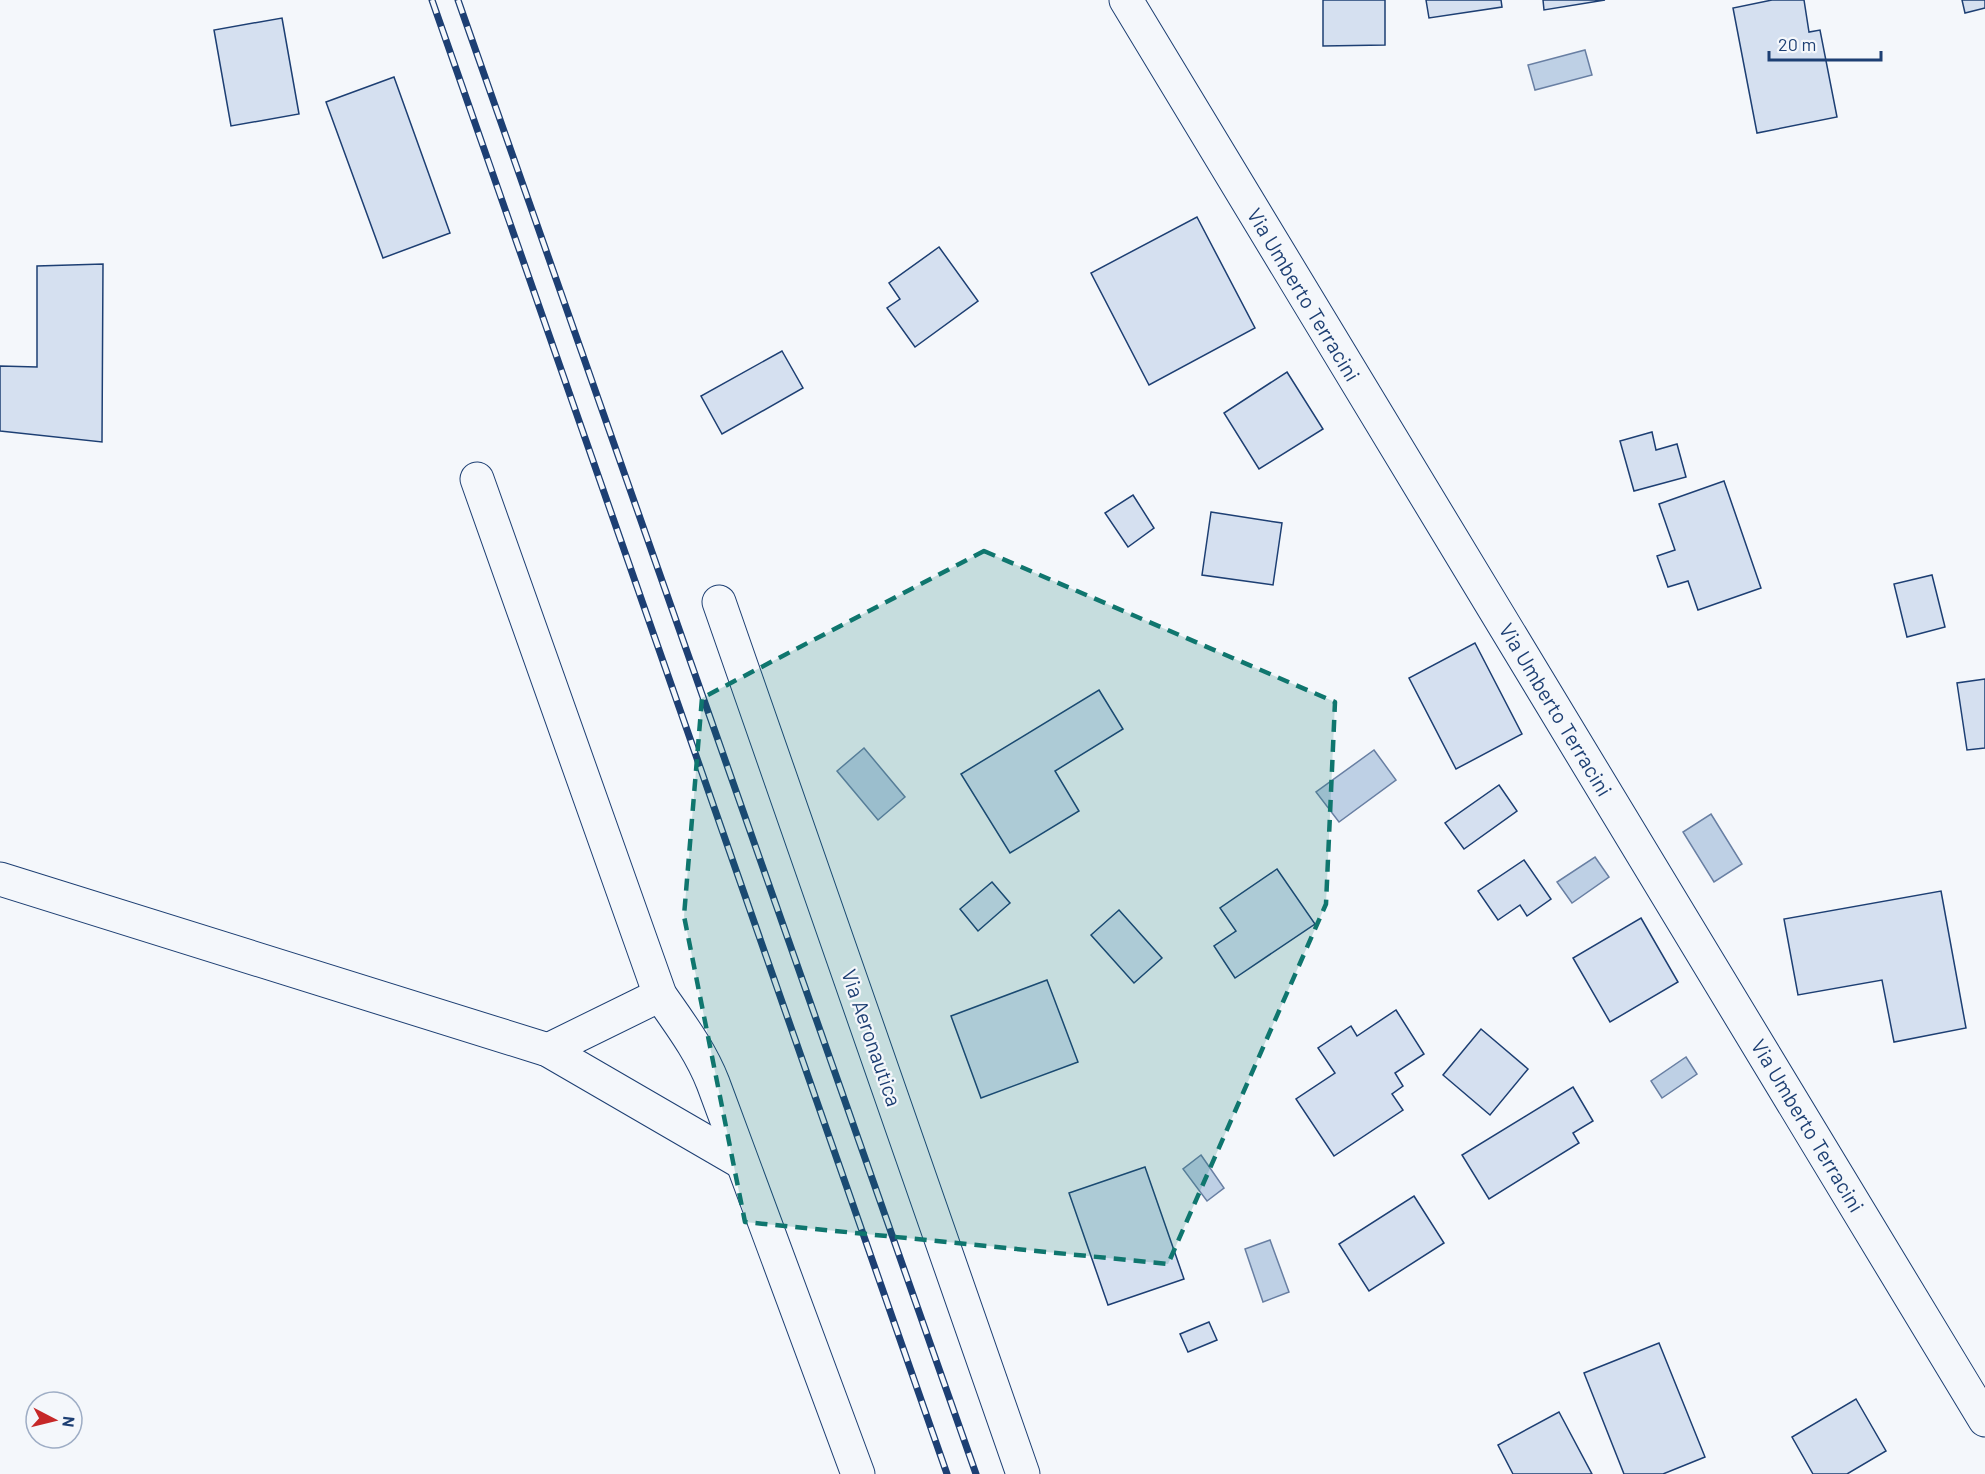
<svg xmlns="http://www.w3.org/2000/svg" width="1985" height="1474" viewBox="0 0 1985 1474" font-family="Barlow,sans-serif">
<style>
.water{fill:#bed0e5;stroke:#687fa3;stroke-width:1.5}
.building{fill:#d5e0f0;stroke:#1d3f73;stroke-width:1.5}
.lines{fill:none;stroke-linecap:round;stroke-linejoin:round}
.minor-casing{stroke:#1d3f73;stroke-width:35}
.minor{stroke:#f4f7fb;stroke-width:33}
.rail-casing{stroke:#1d3f73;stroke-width:7}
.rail{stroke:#f4f7fb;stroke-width:4.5;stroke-dasharray:14;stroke-linecap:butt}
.marked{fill:#0f766e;fill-opacity:0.2;stroke:#0f766e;stroke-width:4.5;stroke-dasharray:12 8;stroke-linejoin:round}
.labels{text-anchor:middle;stroke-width:4.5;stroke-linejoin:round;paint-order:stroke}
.street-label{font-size:21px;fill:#1d3f73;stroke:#f4f7fb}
</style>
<rect width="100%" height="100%" fill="#f4f7fb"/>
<g class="water">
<path d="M1585 50 1592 75 1535 90 1528 65Z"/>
<path d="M864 748 905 797 878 820 837 771Z"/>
<path d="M1374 750 1396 780 1339 822 1316 792Z"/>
<path d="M1711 814 1742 864 1714 882 1683 832Z"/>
<path d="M1595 857 1609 877 1572 903 1557 882Z"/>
<path d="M1686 1057 1697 1074 1662 1098 1651 1081Z"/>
<path d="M1201 1155 1224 1188 1207 1201 1183 1169Z"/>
<path d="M1270 1240 1289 1292 1263 1302 1245 1249Z"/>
</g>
<g class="building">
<path d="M1323 0H1385V45L1323 46Z"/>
<path d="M1426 0H1501L1502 7 1429 18Z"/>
<path d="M1543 0H1605L1544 10Z"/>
<path d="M1772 0H1804L1809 32 1820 30 1837 117 1757 133 1733 8Z"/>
<path d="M1962 0H1985V8L1965 13Z"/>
<path d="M282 18 299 114 231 126 214 30Z"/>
<path d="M394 77 450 233 383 258 326 102Z"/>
<path d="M1197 217 1255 328 1149 385 1091 273Z"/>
<path d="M939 247 978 301 915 347 887 308 900 299 889 283Z"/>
<path d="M103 264 102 442 0 431V366L37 367V266Z"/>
<path d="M782 351 803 388 722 434 701 396Z"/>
<path d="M1287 372 1323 429 1259 469 1224 413Z"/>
<path d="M1652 432 1656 450 1677 444 1686 477 1634 491 1620 441Z"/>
<path d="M1724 481 1761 588 1698 610 1688 581 1668 587 1657 556 1675 550 1659 504Z"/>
<path d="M1133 495 1154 528 1128 547 1105 513Z"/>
<path d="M1211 512 1282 523 1273 585 1202 575Z"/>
<path d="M1932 575 1945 627 1907 637 1894 584Z"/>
<path d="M1475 643 1522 734 1456 769 1409 678Z"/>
<path d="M1985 679V748L1967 750 1957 683Z"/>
<path d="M1099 690 1123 729 1055 771 1079 811 1010 853 961 774Z"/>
<path d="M1499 785 1517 811 1464 849 1445 823Z"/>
<path d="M1524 860 1551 899 1527 916 1520 905 1498 920 1478 891Z"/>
<path d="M1277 869 1315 924 1235 978 1214 946 1236 931 1220 908Z"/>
<path d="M992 882 1010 903 978 931 960 909Z"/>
<path d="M1941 891 1966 1028 1894 1042 1882 980 1798 995 1784 919Z"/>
<path d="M1119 910 1162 958 1134 983 1091 935Z"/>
<path d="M1641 918 1678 982 1610 1022 1573 958Z"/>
<path d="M1047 980 1078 1062 981 1098 951 1016Z"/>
<path d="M1396 1010 1424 1054 1395 1073 1403 1086 1392 1094 1403 1110 1334 1156 1296 1099 1335 1073 1318 1048 1351 1026 1357 1036Z"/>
<path d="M1481 1029 1528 1069 1490 1115 1443 1075Z"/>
<path d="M1573 1087 1593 1121 1573 1133 1579 1143 1489 1199 1462 1155Z"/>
<path d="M1145 1167 1184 1279 1108 1305 1069 1193Z"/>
<path d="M1414 1196 1444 1243 1369 1291 1339 1244Z"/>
<path d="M1209 1322 1217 1340 1188 1352 1180 1334Z"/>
<path d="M1659 1343 1705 1457 1663 1474H1624L1584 1373Z"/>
<path d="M1856 1399 1886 1451 1847 1474H1813L1792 1437Z"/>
<path d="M1559 1412 1592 1474H1513L1498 1445Z"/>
</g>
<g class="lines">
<defs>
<g id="minor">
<path d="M1126 0 1985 1420"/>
<path d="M477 479 660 995C680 1024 700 1050 713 1083L858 1474"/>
<path d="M719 602 1023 1474"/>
<path d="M0 879 548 1050 741 1162"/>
<path d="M548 1050 660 995"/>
</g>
</defs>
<use href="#minor" class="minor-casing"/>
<use href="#minor" class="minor"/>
<defs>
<g id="rail">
<path d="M432 0 947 1474"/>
<path d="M458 0 976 1474"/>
</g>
</defs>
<use href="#rail" class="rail-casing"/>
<use href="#rail" class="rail"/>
</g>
<path class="marked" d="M984 551 1335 702 1326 904 1168 1264 745 1222 684 916 702 698Z"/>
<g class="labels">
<g class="street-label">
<text transform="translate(1303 295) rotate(59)" y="7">Via Umberto Terracini</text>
<text transform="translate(1555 710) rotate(59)" y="7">Via Umberto Terracini</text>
<text transform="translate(871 1038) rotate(71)" y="7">Via Aeronautica</text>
<text transform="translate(1807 1126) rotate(59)" y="7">Via Umberto Terracini</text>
</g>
</g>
<g transform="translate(54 1420) rotate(97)"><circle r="28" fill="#f4f7fb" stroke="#9eadc5" stroke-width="1.5"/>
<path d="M0-4.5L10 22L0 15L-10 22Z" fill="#c62828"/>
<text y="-9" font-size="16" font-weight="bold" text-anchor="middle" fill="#1d3f73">N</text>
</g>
<path d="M1769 51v9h112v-9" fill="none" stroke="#1d3f73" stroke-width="3"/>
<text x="1778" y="51" font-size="18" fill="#1d3f73" stroke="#f4f7fb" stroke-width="4.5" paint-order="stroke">20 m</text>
</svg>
